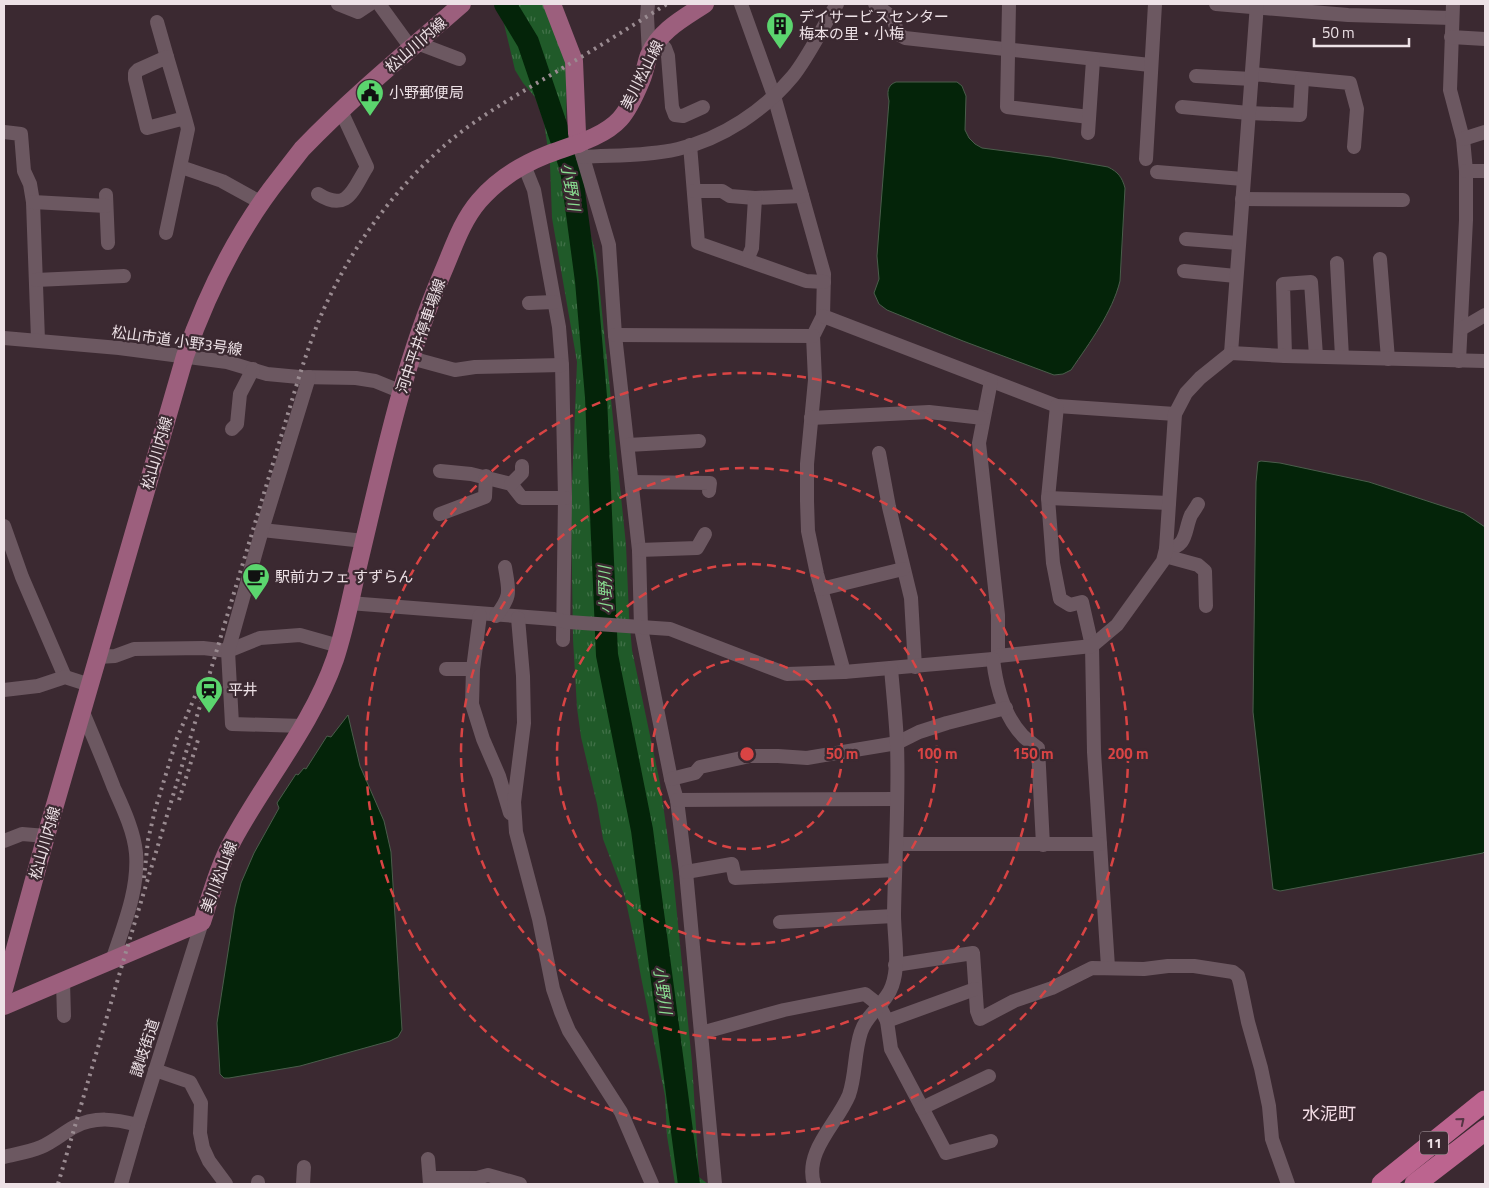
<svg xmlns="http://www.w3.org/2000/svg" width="1489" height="1188" viewBox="0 0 1489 1188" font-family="'Titillium Web','Noto Sans JP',sans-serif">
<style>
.grass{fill:url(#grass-tufts)}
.water{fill:#042409;stroke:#4a5d4b}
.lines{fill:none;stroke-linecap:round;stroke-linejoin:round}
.river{stroke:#042409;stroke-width:22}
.minor{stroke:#6c5861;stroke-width:14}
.major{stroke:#9c5f7d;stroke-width:18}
.highway{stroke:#bc648f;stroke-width:21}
.rail{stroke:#9a8b91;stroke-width:4;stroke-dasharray:2.5 5;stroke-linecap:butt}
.oneway{stroke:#553544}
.ring{fill:none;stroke:#d94444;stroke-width:2.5;stroke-dasharray:9 6}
.labels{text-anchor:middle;stroke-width:4.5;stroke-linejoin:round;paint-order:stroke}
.shield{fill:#3b2931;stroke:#b8aab0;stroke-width:1}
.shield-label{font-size:14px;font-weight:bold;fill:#ede1e6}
.poi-label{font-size:15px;fill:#ede1e6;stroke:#3b2931;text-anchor:start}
.street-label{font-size:15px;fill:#ede1e6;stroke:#3b2931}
.water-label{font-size:16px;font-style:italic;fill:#8ade92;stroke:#3b2931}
.quarter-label{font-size:18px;fill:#f3dce5;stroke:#3b2931}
.centre{fill:#d94444;stroke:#3b2931;stroke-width:2.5}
.ring-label{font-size:15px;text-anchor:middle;font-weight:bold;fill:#d94444;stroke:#3b2931;stroke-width:4.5;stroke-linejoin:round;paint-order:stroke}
</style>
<defs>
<pattern id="grass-tufts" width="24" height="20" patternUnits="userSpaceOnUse" patternTransform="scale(1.25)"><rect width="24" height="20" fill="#205a29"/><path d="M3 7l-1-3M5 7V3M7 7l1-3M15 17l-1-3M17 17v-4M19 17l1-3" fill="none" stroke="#417148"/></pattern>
</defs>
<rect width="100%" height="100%" fill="#3b2931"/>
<path class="grass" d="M496 4H546L567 57 566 134 577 187 596 254 626 545 629 616 632 650 660 783 673 875 692 1062 699 1177 708 1184H675L667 1136 665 1096 641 977 635 944 625 897 603 839 597 804 581 737 577 708 573 639 571 510 577 362 552 218 550 164 544 122 535 97 523 83 515 70 501 11Z"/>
<g class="water">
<path d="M896 82H957L962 86 966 96 965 130 969 138 975 144 982 148 1051 157 1108 167C1118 172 1122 177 1125 188L1120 281C1112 313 1090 342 1071 370L1063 374 1054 375 963 341 887 310 879 304 874 293 879 279 877 256 889 101C887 93 887 85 896 82Z"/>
<path d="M1261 461 1280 463 1369 482 1464 513 1485 527V851L1483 853 1280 891 1273 889 1253 712 1256 482 1258 462Z"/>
<path d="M348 715 360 766 384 821 391 852 402 1030 398 1037 390 1041 300 1066 229 1078H224L220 1074 217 1023 235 907 241 883 254 853 279 808 277 803 296 774 298 775 304 768 306 769 327 736 331 737Z"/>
</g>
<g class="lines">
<path class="river" d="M505 4 528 42 571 169 586 281 596 397 607 655 642 830 689 1184"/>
<g class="minor">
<path d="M338 4 358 12 370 4"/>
<path d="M379 4 411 48"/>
<path d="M648 4 647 16 649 55"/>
<path d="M741 4 774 96 824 274 823 316 813 336 815 380 807 464V501L808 531 817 574 844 672"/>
<path d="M875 4 893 18 898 34 905 38 1150 65"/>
<path d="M1009 4 1007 107 1089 117"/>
<path d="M1216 4 1348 15 1452 18"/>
<path d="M1453 4 1450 90 1463 139 1466 171V220L1459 361"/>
<path d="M157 22 167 57"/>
<path d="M1451 37 1485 39"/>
<path d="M658 40 665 48 668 56 672 107 675 115 683 116 703 107"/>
<path d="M417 43 459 59"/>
<path d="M1252 74 1350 83 1357 109 1354 147"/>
<path d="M1196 76 1252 79"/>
<path d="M1182 107 1249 113 1300 115 1302 79"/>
<path d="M4 132 21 134 24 171 30 184 33 202 38 340"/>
<path d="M1088 133 1093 60"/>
<path d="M1463 139 1485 132"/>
<path d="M579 144 609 245 615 335 639 550 641 628 671 779 677 800 686 872 715 1184"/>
<path d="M690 145 698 243 806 281 824 282"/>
<path d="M583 157C614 155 648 156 678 149 722 139 765 110 793 76 809 56 823 26 837 4"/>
<path d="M1146 159 1155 4"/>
<path d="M524 165 534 190 559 327 562 365 565 498 563 640"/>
<path d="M181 167 222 181 260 202"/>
<path d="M1466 171H1485"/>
<path d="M1157 172 1243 179"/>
<path d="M694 191H722L730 196 755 198 802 196"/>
<path d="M318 194C348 213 353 189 367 167L341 111"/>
<path d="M106 195 108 243"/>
<path d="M1242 199 1403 200"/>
<path d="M33 202 106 206"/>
<path d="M166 233 188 129 185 118 167 57 138 70 135 73V79L147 128 185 118"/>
<path d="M1186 239 1238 243"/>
<path d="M1380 259 1388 359"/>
<path d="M747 260 752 248 755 198"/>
<path d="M1337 263 1342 357"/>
<path d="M1184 271 1236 276"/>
<path d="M36 280 124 276"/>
<path d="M529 303 554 302"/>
<path d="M823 316 1057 406 1175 414"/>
<path d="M1461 329 1485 315"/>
<path d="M615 335 813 336"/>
<path d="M4 338 119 348 227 362 267 374 299 377 356 378 375 381 402 392"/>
<path d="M1231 353 1257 4"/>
<path d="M1285 356 1283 284 1311 282 1316 356"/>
<path d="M411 358 455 370 475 367 562 365"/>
<path d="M991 381 979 443 998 615V656"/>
<path d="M1057 406 1048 498 1053 563 1060 599 1070 605 1082 602 1092 646 1094 752 1108 967"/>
<path d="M811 418 929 412 983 418"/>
<path d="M232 429 237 424 240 394 253 369"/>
<path d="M628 445 699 441"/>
<path d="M879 453 889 507 911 598 915 667"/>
<path d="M440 471 471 474 511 484 522 498H565"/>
<path d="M632 482 710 483 709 491"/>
<path d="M511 484 522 473V466"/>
<path d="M1048 498 1169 503"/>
<path d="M440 514 485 497 486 476"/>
<path d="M4 526 22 577 65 677"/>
<path d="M262 530 364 541"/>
<path d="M1166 549C1188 547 1184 531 1191 515 1193 512 1196 508 1198 504"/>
<path d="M639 550 697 548 705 534"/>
<path d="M1165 556 1198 565 1205 571 1206 606"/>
<path d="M821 589 903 569"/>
<path d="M349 603 554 619 568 622 670 629 787 674 844 672 993 659 998 656 1092 646 1117 625 1163 561 1166 549 1175 414 1186 393 1200 378 1231 353 1285 356 1485 361"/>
<path d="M480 615 473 669 472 704 483 739 499 776 510 813"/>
<path d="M496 616C512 595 509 592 505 567"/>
<path d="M518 618 523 676 524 723 514 802 516 832 539 919 553 989 561 1012 569 1031 621 1112 652 1184"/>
<path d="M98 657 115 656 134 649 203 648 228 651 260 638 300 635 339 646"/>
<path d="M993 659C996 685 1004 716 1023 736 1027 740 1033 744 1038 748L1043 845"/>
<path d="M446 669H473"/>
<path d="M4 690 38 686 65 677 90 685"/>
<path d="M82 710C93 736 104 762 114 788 123 808 134 831 136 853 139 890 123 927 112 961"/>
<path d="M303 726 232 724 228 651 262 530 309 377"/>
<path d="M671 779 695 773 700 767 750 756H778L807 758 897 743 919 732 947 723 1006 708"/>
<path d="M677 800 897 799"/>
<path d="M4 841 22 834 46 836"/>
<path d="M897 844H1100"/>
<path d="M686 872 732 864 735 878 895 870"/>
<path d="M780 922 894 916"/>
<path d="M895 965 973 953 977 1011 980 1019 1014 1001 1052 988 1092 968 1144 969 1168 966H1194L1233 972 1238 976 1240 983 1248 1022 1261 1068 1269 1106 1272 1139 1288 1184"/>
<path d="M63 982 64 1016"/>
<path d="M887 1021 975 989"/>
<path d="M701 1033 784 1010 865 994 879 1005 887 1021 891 1049 946 1153 991 1141"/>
<path d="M155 1070 190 1082 201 1103 200 1133 203 1148 209 1161 226 1184"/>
<path d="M922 1108 989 1076"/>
<path d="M4 1157C16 1154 29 1152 41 1147 53 1142 63 1133 74 1127 95 1116 115 1119 138 1125"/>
<path d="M428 1159 430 1184"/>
<path d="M430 1178H477"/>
<path d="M258 1182V1184"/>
<path d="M121 1184 138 1125 202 922"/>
<path d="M303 1184 304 1167"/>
<path d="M475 1184 477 1178 488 1175 520 1184"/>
<path d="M814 1184C804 1151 837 1124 849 1095 856 1075 854 1053 861 1032 867 1013 886 1004 892 986 900 964 894 937 894 914 895 857 899 801 897 744 896 719 893 693 891 668"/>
</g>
<g class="major">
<path d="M552 4 574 61 577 133 579 144"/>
<path d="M4 989 46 836 185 356C208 291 238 230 281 176 288 167 295 158 302 149 352 97 408 51 462 4"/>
<path d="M4 1006 202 922C211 895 219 865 233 840 266 779 312 725 335 659 346 626 352 591 360 558 383 462 403 365 442 274 453 249 461 222 479 201 497 180 521 165 546 155 569 146 603 138 620 119 629 109 636 93 641 81 645 72 646 63 649 55 660 30 684 18 705 4"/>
</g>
<g class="highway">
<path d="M1382 1184 1485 1101"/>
<path d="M1415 1184 1485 1130"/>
</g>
<g class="rail">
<path d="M179 800 198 740"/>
<path d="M144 878 148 840 155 810 177 738 202 680"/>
<path d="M58 1184 125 955 299 377C308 349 317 322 330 296 357 240 397 187 444 146 477 117 517 95 554 73 592 51 630 27 667 4"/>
</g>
</g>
<defs><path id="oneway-chevron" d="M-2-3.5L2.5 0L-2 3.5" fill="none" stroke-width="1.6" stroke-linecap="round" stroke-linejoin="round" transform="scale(1.25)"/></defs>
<use class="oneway" href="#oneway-chevron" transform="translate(1461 1121) rotate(-39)"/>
<g class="ring">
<circle cx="747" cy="754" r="95"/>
<circle cx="747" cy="754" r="190"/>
<circle cx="747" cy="754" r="286"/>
<circle cx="747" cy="754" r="381"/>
</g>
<defs>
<symbol id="building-pin" viewBox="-11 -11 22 30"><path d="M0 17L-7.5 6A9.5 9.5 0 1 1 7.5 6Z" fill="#5bd56e" stroke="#3b2931"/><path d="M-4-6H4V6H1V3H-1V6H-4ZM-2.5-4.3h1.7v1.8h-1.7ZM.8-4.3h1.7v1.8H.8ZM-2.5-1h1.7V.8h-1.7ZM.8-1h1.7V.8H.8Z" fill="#111"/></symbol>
<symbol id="civic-pin" viewBox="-11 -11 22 30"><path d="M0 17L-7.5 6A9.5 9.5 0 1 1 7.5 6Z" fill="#5bd56e" stroke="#3b2931"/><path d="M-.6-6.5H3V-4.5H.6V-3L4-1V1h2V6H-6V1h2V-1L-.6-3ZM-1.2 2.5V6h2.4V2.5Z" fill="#111"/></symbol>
<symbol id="cafe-pin" viewBox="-11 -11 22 30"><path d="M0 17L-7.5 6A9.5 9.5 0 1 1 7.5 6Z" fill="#5bd56e" stroke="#3b2931"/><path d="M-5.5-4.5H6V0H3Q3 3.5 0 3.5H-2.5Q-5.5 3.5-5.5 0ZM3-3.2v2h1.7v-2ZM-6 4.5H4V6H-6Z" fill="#111"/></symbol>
<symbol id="station-pin" viewBox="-11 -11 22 30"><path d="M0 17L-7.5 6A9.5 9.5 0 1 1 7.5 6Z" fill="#5bd56e" stroke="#3b2931"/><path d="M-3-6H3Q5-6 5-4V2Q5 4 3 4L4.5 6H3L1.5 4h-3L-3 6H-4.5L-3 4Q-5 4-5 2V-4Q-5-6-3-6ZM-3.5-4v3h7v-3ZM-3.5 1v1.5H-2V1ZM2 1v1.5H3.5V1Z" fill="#111"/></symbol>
</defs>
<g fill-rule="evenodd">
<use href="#building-pin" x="764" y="10" width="32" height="43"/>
<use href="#civic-pin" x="354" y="77" width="32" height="43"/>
<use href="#cafe-pin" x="240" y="561" width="32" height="43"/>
<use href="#station-pin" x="193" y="674" width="32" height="43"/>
</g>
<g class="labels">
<rect class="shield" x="1420" y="1131.5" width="28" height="23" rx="4"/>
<g class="shield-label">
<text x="1434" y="1148">11</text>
</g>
<g class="poi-label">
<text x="799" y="22">デイサービスセンター<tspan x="799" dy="17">梅本の里・小梅</tspan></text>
<text x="389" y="98">小野郵便局</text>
<text x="275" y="582">駅前カフェ すずらん</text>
<text x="228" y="695">平井</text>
</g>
<g class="street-label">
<text transform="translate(416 45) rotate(-41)" y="5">松山川内線</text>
<text transform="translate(642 75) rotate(-63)" y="5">美川松山線</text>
<text transform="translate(421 336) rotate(-71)" y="5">河中平井停車場線</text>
<text transform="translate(177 341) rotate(8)" y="5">松山市道 小野3号線</text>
<text transform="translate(157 453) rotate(-74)" y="5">松山川内線</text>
<text transform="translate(45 843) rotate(-74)" y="5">松山川内線</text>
<text transform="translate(219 877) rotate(-69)" y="5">美川松山線</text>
<text transform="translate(145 1048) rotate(-72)" y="5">讃岐街道</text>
</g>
<g class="water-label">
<text transform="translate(571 187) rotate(81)" y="6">小野川</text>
<text transform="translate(605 590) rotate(-92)" y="6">小野川</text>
<text transform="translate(663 990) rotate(82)" y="6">小野川</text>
</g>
<g class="quarter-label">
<text x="1329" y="1120">水泥町</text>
</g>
</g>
<circle cx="747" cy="754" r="8" class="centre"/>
<g class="ring-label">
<text x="842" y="759">50 m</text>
<text x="937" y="759">100 m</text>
<text x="1033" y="759">150 m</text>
<text x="1128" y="759">200 m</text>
</g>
<rect width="1489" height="1188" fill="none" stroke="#ede1e6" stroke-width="10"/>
<path d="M1314 38v8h95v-8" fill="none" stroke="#ede1e6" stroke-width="2.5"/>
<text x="1322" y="38" font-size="15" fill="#ede1e6" stroke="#3b2931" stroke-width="4" paint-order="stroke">50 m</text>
</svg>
